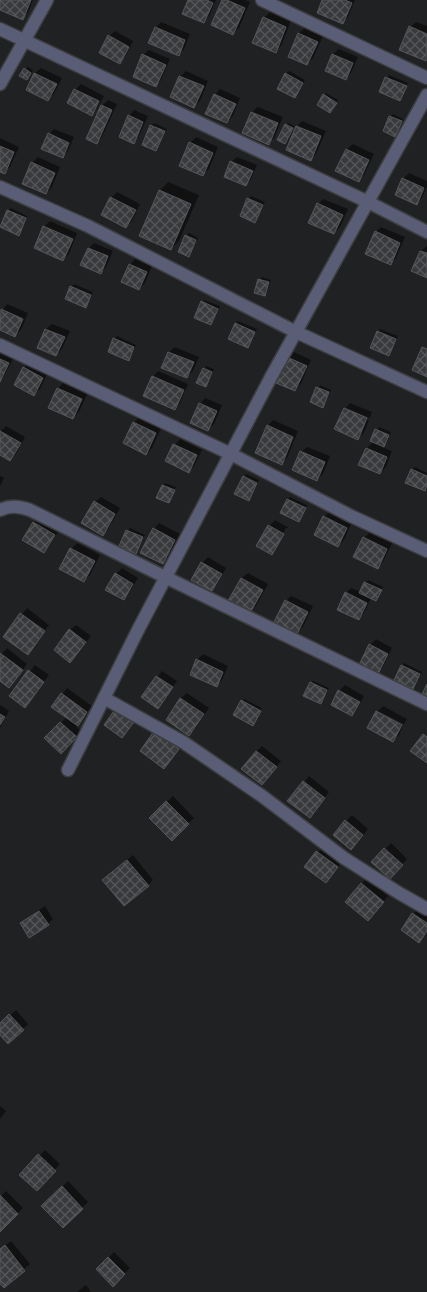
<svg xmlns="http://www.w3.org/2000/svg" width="427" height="1292" viewBox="0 0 427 1292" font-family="'Playfair Display',serif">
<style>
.shadow{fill:#0007}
.building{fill:url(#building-cross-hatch);stroke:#555659}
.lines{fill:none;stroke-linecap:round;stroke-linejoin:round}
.street-casing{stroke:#3d3e40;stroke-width:15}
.street{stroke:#5a5d76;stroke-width:12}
</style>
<defs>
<pattern id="building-cross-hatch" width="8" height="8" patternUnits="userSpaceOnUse" patternTransform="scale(1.25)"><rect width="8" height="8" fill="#393a3d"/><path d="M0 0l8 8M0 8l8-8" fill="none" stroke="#565759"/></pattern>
</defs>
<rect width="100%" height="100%" fill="#202123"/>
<g class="shadow">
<path d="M2 0H33L28 13 22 18 0 9Z"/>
<path d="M190 0H216L209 16 204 22Z"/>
<path d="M223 0H245L250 2 239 28 233 33Z"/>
<path d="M324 0H355L348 17 342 23Z"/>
<path d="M270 12 291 21 281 46 275 52 264 18Z"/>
<path d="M161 22 190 34 184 49 178 55 156 28Z"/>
<path d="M416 22 427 26V58L425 59 410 27Z"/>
<path d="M305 28 323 36 313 58 307 64 299 33Z"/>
<path d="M115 31 133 41 125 57 119 63 109 36Z"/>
<path d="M339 49 358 57 351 73 346 79 326 70 333 54Z"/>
<path d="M149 50 170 59 161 80 156 86 143 55Z"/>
<path d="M28 67 33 70 27 79 25 69Z"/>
<path d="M41 68 62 78 54 94 48 99 28 89 35 73Z"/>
<path d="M186 71 208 81 200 101 194 106 180 77Z"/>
<path d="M289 71 305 80 295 96 286 74Z"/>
<path d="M389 75 408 83 400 100 381 91Z"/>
<path d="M81 84 104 96 97 108 92 114 69 102 75 90Z"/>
<path d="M220 89 240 98 233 116 227 122 215 95Z"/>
<path d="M326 93 338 100 330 112 324 95Z"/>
<path d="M108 100 117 104 102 137 96 142 102 106Z"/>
<path d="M258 107 283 117 274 138 268 143 243 133 252 112Z"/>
<path d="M134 110 148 116 139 136 134 142 129 116Z"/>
<path d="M393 114 403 119 395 135 390 117Z"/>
<path d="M302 121 326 131 316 154 311 159 297 126Z"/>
<path d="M154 123 167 129 156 150 151 126Z"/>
<path d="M289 123 294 126 285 143 286 125Z"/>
<path d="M54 129 74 137 68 151 63 157 49 134Z"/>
<path d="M196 137 218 147 209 169 203 174 190 143Z"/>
<path d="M0 138 19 147 10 167 4 173 0 171Z"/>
<path d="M353 144 374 154 364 175 358 180 337 170 347 149Z"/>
<path d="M38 157 60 167 52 187 46 193 32 163Z"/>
<path d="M237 157 257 165 251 179 246 185 231 162Z"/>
<path d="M409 173 427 181V187L422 198 417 203 403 179Z"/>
<path d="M168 182 199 195 179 241 171 249 160 191Z"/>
<path d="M117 192 140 204 132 221 126 227 111 198Z"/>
<path d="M251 196 265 202 255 221 248 199Z"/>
<path d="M323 199 348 209 340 227 334 233 318 204Z"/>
<path d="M11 208 27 216 18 234 8 211Z"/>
<path d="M50 221 77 233 69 254 63 259 44 227Z"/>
<path d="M381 227 405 237 396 258 391 264 376 232Z"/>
<path d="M189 233 198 238 188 256 186 236Z"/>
<path d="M94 243 113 251 106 267 100 273 89 248Z"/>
<path d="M427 246V277L413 271 421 251Z"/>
<path d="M135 259 152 266 145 283 139 289 130 265Z"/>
<path d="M262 277 271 280 267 292 265 294 259 280Z"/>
<path d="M74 284 93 292 85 306 71 287Z"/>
<path d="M204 300 220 306 211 324 202 302Z"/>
<path d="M7 304 28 313 21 330 15 335 0 329V314Z"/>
<path d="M238 321 257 329 248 346 236 324Z"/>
<path d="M52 324 70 331 62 349 56 355 39 347 46 329Z"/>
<path d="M380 329 398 336 389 354 371 347Z"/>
<path d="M117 336 136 345 128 359 114 339Z"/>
<path d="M175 347 199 357 193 371 187 377 163 367 169 352Z"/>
<path d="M0 351 14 357 4 376 0 381Z"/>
<path d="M294 352 311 360 301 384 295 390 288 358Z"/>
<path d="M29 362 48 372 40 389 34 394 24 368Z"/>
<path d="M206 366 214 369 206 385 204 369Z"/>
<path d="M158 371 188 384 180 403 175 409 153 377Z"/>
<path d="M63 383 87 394 79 412 73 418 58 389Z"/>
<path d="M320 385 331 390 322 407 311 402Z"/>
<path d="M205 398 222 405 214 424 208 429 200 404Z"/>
<path d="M350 403 372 412 370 418 346 408Z"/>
<path d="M346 408V410L369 420 364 433 358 438 345 409Z"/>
<path d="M139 417 161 428 152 448 146 454 134 423Z"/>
<path d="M273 420 298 431 287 458 281 463 268 426Z"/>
<path d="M6 426 25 437 16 454 10 460 0 454V432Z"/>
<path d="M379 427 391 432 387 443 382 447 392 451 386 467 380 473 367 448 374 441 372 440Z"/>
<path d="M180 439 202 450 194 466 189 471 175 445Z"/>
<path d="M307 447 330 456 323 474 317 480 301 452Z"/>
<path d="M415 467 427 473V487L424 490 412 470Z"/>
<path d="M246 474 259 480 251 497 244 477Z"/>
<path d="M0 476 4 478 0 486Z"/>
<path d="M165 483 176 487 169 502 158 497Z"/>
<path d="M101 497 120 508 108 529 102 534 95 502Z"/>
<path d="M290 497 307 505 301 518 288 499Z"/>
<path d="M330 511 352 522 344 540 338 546 324 517Z"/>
<path d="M40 517 60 529 49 546 44 552 24 540 34 522Z"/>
<path d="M275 520 289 528H286L274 549H276L272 553 269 526Z"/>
<path d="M159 523 180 534 168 557 163 563 154 529Z"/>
<path d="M130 528 145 535 135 552 128 531Z"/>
<path d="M369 533 392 543 383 562 378 567 364 538Z"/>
<path d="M77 543 100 555 90 575 84 581 61 569 71 549Z"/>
<path d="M208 557 226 568 217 584 212 590 202 563Z"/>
<path d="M122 568 138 578 129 593 124 599 107 589 116 574Z"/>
<path d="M248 573 268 584 256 606 250 611 230 600 242 578Z"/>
<path d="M368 580 383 587 376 600 371 598 364 613 358 619 346 593 351 588 361 592Z"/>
<path d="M291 596 313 606 303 627 297 632 286 601Z"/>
<path d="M27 608 49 625 28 653 5 637Z"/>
<path d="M76 625 91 636 70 661V630Z"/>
<path d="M376 639 392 648 383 667 378 672 370 645Z"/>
<path d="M7 648 27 664 15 681 0 679V656Z"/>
<path d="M203 654 228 666 222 680 216 686 197 660Z"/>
<path d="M404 663 422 672 413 688 402 666Z"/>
<path d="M35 665 49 675 30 701 11 696Z"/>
<path d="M162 671 177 681 158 707 143 697Z"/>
<path d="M313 681 329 688 321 702 311 683Z"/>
<path d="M345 685 364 696 357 709 352 715 339 691Z"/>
<path d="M67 688 92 706 76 726 81 731 61 752 46 738 67 717 53 707Z"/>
<path d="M187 693 209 708 195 729 189 735 167 720 181 698Z"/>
<path d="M244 699 262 708 255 722 242 701Z"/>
<path d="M0 705 9 711 0 728Z"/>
<path d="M383 706 407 719 404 724 378 711Z"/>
<path d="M377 712 403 726 399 735 393 740 369 728Z"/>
<path d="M155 732 184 743 164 767Z"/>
<path d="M262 746 281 761 268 778 257 751Z"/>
<path d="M309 776 329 792 315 811 304 782Z"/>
<path d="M173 796 194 818 172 839 151 818Z"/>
<path d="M352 815 368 829 357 843 346 821Z"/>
<path d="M391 843 407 859 390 877 373 862Z"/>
<path d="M323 846 343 861 326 882 306 867Z"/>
<path d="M133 855 153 880 148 885 109 875Z"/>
<path d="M367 878 388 896 373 914 361 884Z"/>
<path d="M45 906 53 919 48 924 21 923Z"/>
<path d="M419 908 427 914V933L419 941 413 914Z"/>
<path d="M16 1010 28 1024 23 1029 0 1034V1024Z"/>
<path d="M0 1106 6 1111 0 1119Z"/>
<path d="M45 1150 60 1164 37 1189 21 1175Z"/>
<path d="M68 1181 88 1202 63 1226 43 1206Z"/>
<path d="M6 1191 23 1208 0 1230V1197Z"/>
<path d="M11 1241 30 1264 4 1286 0 1282V1249Z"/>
<path d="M114 1252 130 1268 113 1285 98 1269Z"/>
<path d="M86 1285 91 1292H77Z"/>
</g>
<g class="building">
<path d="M0 0H31L23 20 0 10Z"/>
<path d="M188 0H207L213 3 204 23 182 14Z"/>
<path d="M222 0H227L245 8 233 35 211 25Z"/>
<path d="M322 0H345L352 3 343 24 317 13Z"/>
<path d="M263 17 286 27 276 53 252 43Z"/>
<path d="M409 26 427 34 426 61 399 50Z"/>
<path d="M155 27 185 40 179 56 148 43Z"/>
<path d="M298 33 318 42 307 65 288 57Z"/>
<path d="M108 35 129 47 120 64 99 53Z"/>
<path d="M142 54 166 65 156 87 133 77Z"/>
<path d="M332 54 353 63 346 80 325 71Z"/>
<path d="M24 68 31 73 27 80 19 76Z"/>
<path d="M34 73 57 84 48 101 26 90Z"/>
<path d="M285 73 303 83 295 98 277 89Z"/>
<path d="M179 76 204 86 194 108 170 97Z"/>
<path d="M385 77 407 86 400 101 379 92Z"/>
<path d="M74 89 99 101 92 116 67 103Z"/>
<path d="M214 94 236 104 227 123 205 114Z"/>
<path d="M323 94 337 103 330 113 317 105Z"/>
<path d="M101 105 112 110 97 144 86 139Z"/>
<path d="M251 112 278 123 269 145 242 133Z"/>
<path d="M128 115 143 122 134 144 119 137Z"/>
<path d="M389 116 402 121 395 137 383 131Z"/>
<path d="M285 124 293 128 285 144 277 140Z"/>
<path d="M150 125 165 131 156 151 142 145Z"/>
<path d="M296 126 321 136 311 161 286 150Z"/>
<path d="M48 133 69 143 63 158 41 149Z"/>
<path d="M189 142 213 153 203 176 179 166Z"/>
<path d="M0 146 14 152 5 174 0 172Z"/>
<path d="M346 149 369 160 359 182 335 171Z"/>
<path d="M230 161 253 171 246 186 224 177Z"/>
<path d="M31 162 55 173 46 194 22 184Z"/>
<path d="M402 178 424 188 417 205 395 195Z"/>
<path d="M159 190 191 204 171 250 139 236Z"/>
<path d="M110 197 136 210 126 228 101 215Z"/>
<path d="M247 198 263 205 255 223 240 216Z"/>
<path d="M317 203 343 215 334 234 308 223Z"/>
<path d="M7 210 26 218 19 236 0 227Z"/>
<path d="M43 226 73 239 63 261 34 248Z"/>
<path d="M375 231 400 243 391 265 365 254Z"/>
<path d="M185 235 196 240 189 257 178 252Z"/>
<path d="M88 248 108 256 101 274 80 265Z"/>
<path d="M420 251 427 253V278L411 271Z"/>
<path d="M129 264 147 272 139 290 121 282Z"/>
<path d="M258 279 269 282 265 296 254 293Z"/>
<path d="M70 286 91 295 86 308 65 299Z"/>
<path d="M201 301 218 309 211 325 194 318Z"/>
<path d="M1 309 23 319 15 337 0 330Z"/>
<path d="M235 323 255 332 248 348 228 339Z"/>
<path d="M45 329 65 337 56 356 37 348Z"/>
<path d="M377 331 396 339 389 356 370 348Z"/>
<path d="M113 338 134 347 129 361 108 352Z"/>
<path d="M422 347 427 349V377L412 370Z"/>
<path d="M168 352 194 362 187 378 161 368Z"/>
<path d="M287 357 307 366 295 391 276 383Z"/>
<path d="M0 359 9 363 0 382Z"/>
<path d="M23 367 43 378 34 396 14 385Z"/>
<path d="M203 368 212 372 206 387 196 383Z"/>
<path d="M152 376 184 390 175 410 143 396Z"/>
<path d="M316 387 329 392 323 408 310 402Z"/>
<path d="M57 388 82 399 73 419 48 408Z"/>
<path d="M199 403 217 411 208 431 190 423Z"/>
<path d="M344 408 367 418 358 440 334 429Z"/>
<path d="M133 422 156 433 146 455 123 443Z"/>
<path d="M267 425 293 437 282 465 255 453Z"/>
<path d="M375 429 389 435 384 447 370 441Z"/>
<path d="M0 431 21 443 10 461 0 455Z"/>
<path d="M173 444 197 455 189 473 165 461Z"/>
<path d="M366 448 387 457 380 474 358 465Z"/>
<path d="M300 451 325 462 317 481 292 470Z"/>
<path d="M411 469 427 476V485L425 491 405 483Z"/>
<path d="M243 476 257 483 249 501 234 494Z"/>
<path d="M162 485 175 490 169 503 156 498Z"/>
<path d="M287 499 306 508 299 522 280 513Z"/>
<path d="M94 501 115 514 103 536 81 523Z"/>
<path d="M323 516 347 528 338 547 314 535Z"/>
<path d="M33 522 55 535 44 553 22 540Z"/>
<path d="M268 525 284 534 272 555 256 546Z"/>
<path d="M153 528 175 540 163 564 140 553Z"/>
<path d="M126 530 143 537 136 554 119 546Z"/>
<path d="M363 537 387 549 378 569 353 557Z"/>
<path d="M70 548 95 561 84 582 59 569Z"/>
<path d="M201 562 222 574 212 591 191 580Z"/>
<path d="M115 573 133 584 124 600 105 590Z"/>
<path d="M241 578 263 590 250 613 228 601Z"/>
<path d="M364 582 382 590 376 601 359 593Z"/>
<path d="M345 592 367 603 359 620 337 610Z"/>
<path d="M285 600 308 612 297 634 274 622Z"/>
<path d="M20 613 45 631 28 655 3 637Z"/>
<path d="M69 629 86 642 70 663 54 650Z"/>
<path d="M369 644 388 654 378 674 359 665Z"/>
<path d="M0 653 23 670 9 688 0 681Z"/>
<path d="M196 659 223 672 217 687 190 675Z"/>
<path d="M401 665 420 674 413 689 394 680Z"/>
<path d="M28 670 44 682 25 708 9 696Z"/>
<path d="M156 676 173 687 158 709 141 697Z"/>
<path d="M310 682 327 690 321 704 303 696Z"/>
<path d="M427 684V696L422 694Z"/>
<path d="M338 690 360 702 352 716 331 705Z"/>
<path d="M61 693 87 712 78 726 51 707Z"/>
<path d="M180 698 204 714 189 736 166 720Z"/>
<path d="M241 700 261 711 253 726 233 715Z"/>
<path d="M116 708 134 722 122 738 104 725Z"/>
<path d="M376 711 402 725 393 742 367 728Z"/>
<path d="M0 714 5 717 0 725Z"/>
<path d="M60 722 77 737 61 754 44 738Z"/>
<path d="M154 731 179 749 164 769 140 751Z"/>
<path d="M423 734 427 737V763L410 751Z"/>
<path d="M256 751 277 767 262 785 241 769Z"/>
<path d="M303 781 325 798 310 818 287 801Z"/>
<path d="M166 801 189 824 172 841 149 818Z"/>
<path d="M345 820 363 835 351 850 333 835Z"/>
<path d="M384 848 403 865 390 879 371 862Z"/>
<path d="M316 851 338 867 326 883 304 867Z"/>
<path d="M127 860 149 886 124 906 102 880Z"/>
<path d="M361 883 384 902 368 921 345 902Z"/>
<path d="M39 911 49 925 29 938 20 923Z"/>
<path d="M412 913 427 923V931L419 943 401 930Z"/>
<path d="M9 1014 24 1030 8 1044 0 1035V1023Z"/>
<path d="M38 1154 56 1171 37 1191 19 1175Z"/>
<path d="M62 1186 83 1209 63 1228 41 1206Z"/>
<path d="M0 1195 18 1214 0 1232Z"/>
<path d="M5 1245 25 1271 4 1288 0 1284V1249Z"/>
<path d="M108 1257 125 1274 113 1287 96 1269Z"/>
</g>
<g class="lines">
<defs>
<g id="street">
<path d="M262 0 427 78"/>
<path d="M0 29 368 202 427 232"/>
<path d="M0 84 47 0"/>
<path d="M0 187 88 226 296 332 427 392"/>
<path d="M0 345 231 454 351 516 427 551"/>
<path d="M0 510C10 505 19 506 30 510L165 577 427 704"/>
<path d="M104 698 183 742 262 796 344 858 399 893 427 909"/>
<path d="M68 770 138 630 271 377 427 95"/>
</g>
</defs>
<use href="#street" class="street-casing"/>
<use href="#street" class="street"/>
</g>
</svg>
